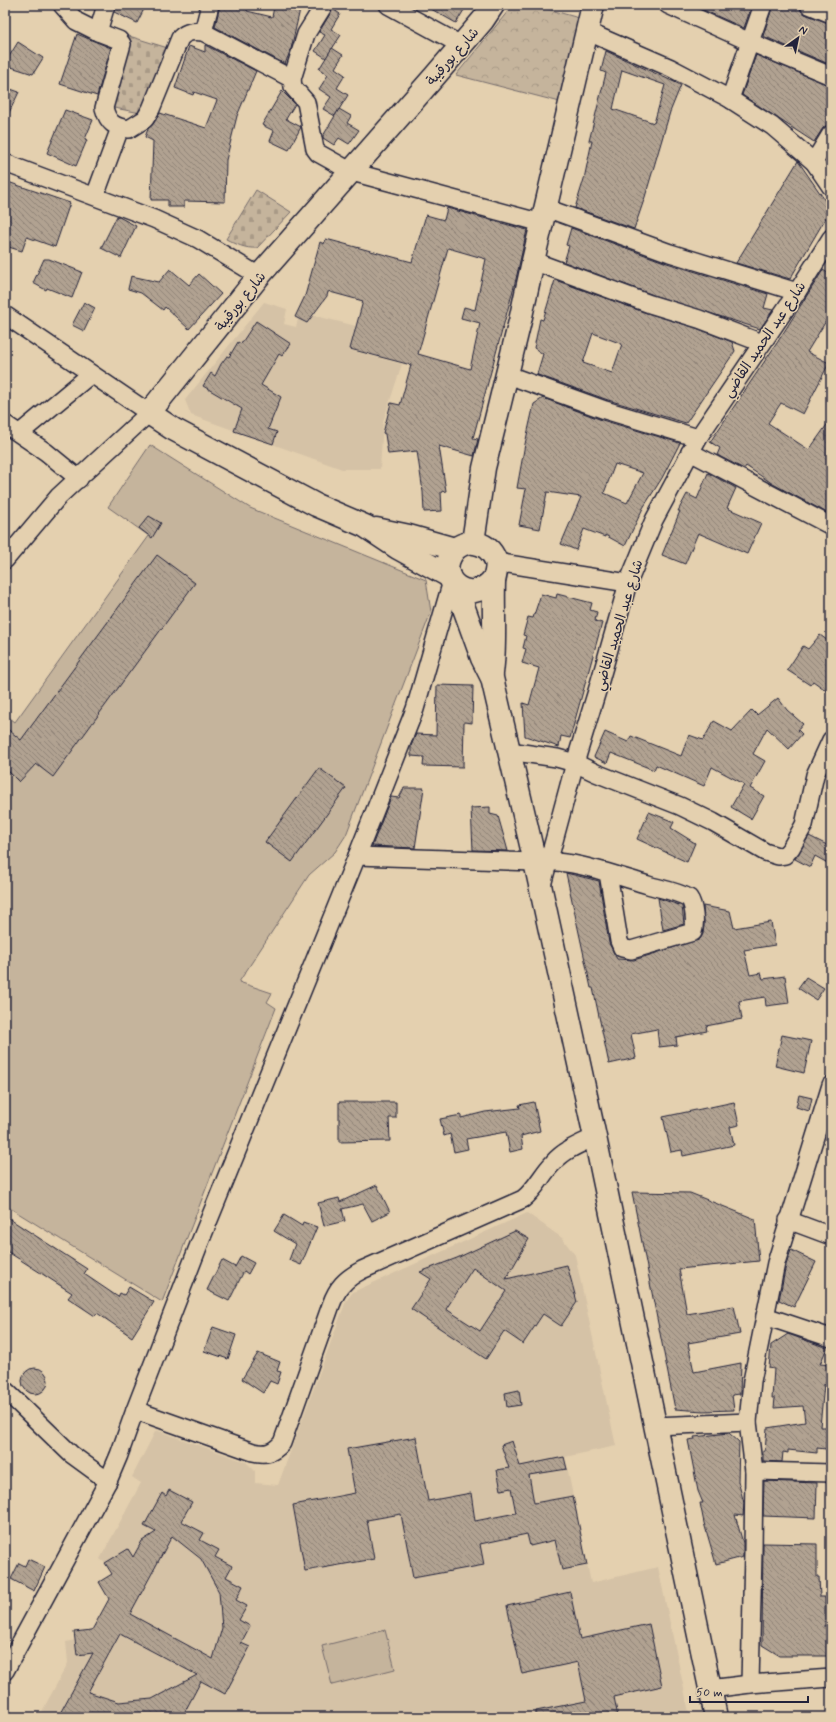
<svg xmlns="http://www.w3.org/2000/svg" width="836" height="1722" viewBox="0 0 836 1722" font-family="Mynerve,'Playpen Sans Arabic',sans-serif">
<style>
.built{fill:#d5c2a6}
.cemetery{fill:url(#cemetery-stones);stroke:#746b6c}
.park{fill:url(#park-crowns);stroke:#746b6c}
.pitch{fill:#c5b49c;stroke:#746b6c}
.building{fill:url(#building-back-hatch);stroke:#22223b;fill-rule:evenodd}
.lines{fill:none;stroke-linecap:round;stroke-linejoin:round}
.minor-casing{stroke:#22223b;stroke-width:20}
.major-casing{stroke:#22223b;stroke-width:25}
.minor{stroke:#e4d0af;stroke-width:17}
.major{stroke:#e4d0af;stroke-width:22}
.labels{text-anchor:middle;stroke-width:3;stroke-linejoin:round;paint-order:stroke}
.street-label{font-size:14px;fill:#22223b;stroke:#e4d0af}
</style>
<defs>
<pattern id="cemetery-stones" width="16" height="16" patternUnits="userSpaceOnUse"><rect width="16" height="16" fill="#c5b49c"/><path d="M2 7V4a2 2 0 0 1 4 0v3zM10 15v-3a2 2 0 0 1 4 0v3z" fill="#a99a87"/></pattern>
<pattern id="park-crowns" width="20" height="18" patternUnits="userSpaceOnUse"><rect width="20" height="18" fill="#c5b49c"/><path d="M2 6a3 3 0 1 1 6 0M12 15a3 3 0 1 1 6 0" fill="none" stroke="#a99a87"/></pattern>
<pattern id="building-back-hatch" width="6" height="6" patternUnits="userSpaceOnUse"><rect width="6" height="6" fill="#b1a291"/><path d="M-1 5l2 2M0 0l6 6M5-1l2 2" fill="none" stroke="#908478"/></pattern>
</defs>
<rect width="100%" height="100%" fill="#e4d0af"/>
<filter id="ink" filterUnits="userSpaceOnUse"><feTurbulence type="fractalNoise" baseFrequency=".025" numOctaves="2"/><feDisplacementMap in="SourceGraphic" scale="8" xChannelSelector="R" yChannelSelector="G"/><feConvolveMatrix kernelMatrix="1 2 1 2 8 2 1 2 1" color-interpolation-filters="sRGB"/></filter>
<g filter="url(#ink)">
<g class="built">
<path d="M264 302 287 309 284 324 296 327 300 312 356 326 350 350 402 364 383 422 380 469H342L191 415 185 400Z"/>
<path d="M527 1213 562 1238 575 1255 616 1446 565 1457 591 1583 658 1567 690 1717H39L68 1663 66 1642 75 1640 74 1632 92 1630 109 1599 99 1582 112 1574 105 1563 100 1559 141 1483 132 1477 156 1430 246 1462 255 1471V1483L278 1485 346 1301 353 1292Z"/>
</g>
<g class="cemetery">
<path d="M129 36 171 49 141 113 109 107Z"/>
<path d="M256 190 291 212 257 248C245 249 236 244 226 239Z"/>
</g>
<path class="park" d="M513 5H533L579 18 560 102 456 75Z"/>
<g class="pitch">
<path d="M150 445 250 508 426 580 431 612 346 835 335 852 309 875 239 982 272 993 267 1002 276 1008 162 1302 5 1205V714L15 722 149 536 108 507Z"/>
<path d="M385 1630 395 1669 332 1685 322 1646Z"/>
</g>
<g class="building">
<path d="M116 5H146L137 23 114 12Z"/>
<path d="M220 5H248L247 11 272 17 274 7H276L277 5H301L291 49 285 64 215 27Z"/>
<path d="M424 5H467L456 23Z"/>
<path d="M692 5H752L744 28Z"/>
<path d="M773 5H799L801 11 805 14 831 24V65L763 36Z"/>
<path d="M333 9 340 14 331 29 341 35 326 58 315 51 325 35 319 32Z"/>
<path d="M77 34 111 48 97 96 60 84Z"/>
<path d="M18 42 43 58 33 74 5 65V63Z"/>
<path d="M205 45 256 71 237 116 226 160 225 202 184 201V207H168V200H151L153 141 145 137 148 129 153 124 160 113 206 128 217 100 194 92 193 95 175 88 189 46 205 52Z"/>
<path d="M332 48 343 55 335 68 345 75 337 88 348 95 335 116 323 109 331 97 319 89 328 75 319 69Z"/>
<path d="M606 51 681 85 670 112 645 197 634 229 575 208 584 179 592 141H589L606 73 601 71ZM622 70 665 85 654 123 613 109Z"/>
<path d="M756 55 831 86V124L823 128 814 142 742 95Z"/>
<path d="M5 87 19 92 5 121Z"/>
<path d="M282 91 295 104 286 119 301 127 289 150 270 141 274 131 262 125Z"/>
<path d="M339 109 351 116 347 123 359 130 349 144 339 138 334 145 323 138V136Z"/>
<path d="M65 110 93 120 85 139 87 140 76 166 47 153Z"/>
<path d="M798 161 831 209 790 279 736 263Z"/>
<path d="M5 181 70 203 55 247 27 237 22 251 5 246Z"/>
<path d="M447 208 527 230 516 279 473 438 478 439 474 456 439 446 446 491 441 492 442 511 424 512 423 492 417 451 388 454 385 434 383 433 391 403 400 405 411 365 350 349 363 301 330 292 331 291 328 292 327 296 307 323 295 317 305 296 320 242 324 244 326 239 412 262 426 215 444 220ZM448 248 486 259 475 310 464 307 461 318 480 323 470 369 418 354Z"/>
<path d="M117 216 136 226 121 258 101 248Z"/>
<path d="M571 228 667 263 768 294 764 308 773 310 760 329 653 295 564 262 569 246 566 245Z"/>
<path d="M44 259H49L82 272 72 298 47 288 46 290 33 283Z"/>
<path d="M170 269 189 285 199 274 221 294 189 329 165 307 163 310 141 293 128 289 131 276 159 282Z"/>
<path d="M823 270 831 275V324L826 321 807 352 829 363 803 414 781 403 768 423 809 450 831 419V515L773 484 746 466 744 469 717 455 720 448 710 442 777 343Z"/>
<path d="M555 280 647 313 696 328 732 342 735 351 686 423 608 400 538 375 537 374 543 354 534 348 540 319 543 320ZM593 333 622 344 612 373 583 363Z"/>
<path d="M84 302 95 308 84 331 72 325Z"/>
<path d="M256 321 291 344 282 356 279 354 261 385 281 397 268 429 277 432 273 444 234 431 242 409 203 386 211 373 215 376 221 364 227 356 229 357 238 342 241 344Z"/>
<path d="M543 398 602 420 680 443 662 478 643 508 625 546 605 535V537L584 529 576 550 561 544 581 497 547 492 540 529 519 525 526 489 517 488 525 444 534 404ZM615 464 643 473 627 503 604 493Z"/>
<path d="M708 473 736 488 727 508 761 523 747 554 698 533 685 564 662 555 680 511H678L687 494 697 499Z"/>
<path d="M149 516 161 523 152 538 139 528Z"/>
<path d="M157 555 195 583 53 777 36 764 19 782 5 768V727L21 740Z"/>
<path d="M541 594 556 598 557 594 592 603 590 610 597 612 595 621 602 623 570 738 561 736 559 747 525 736 523 703 529 705 539 668 522 663 526 649 523 648 526 636 523 635 528 617 533 618Z"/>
<path d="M820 635 831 643V694L813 681 810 685 787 670 803 646 808 649Z"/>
<path d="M437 685 473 686 472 723 464 722 463 767 423 766 424 757 411 756V746L416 734 436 735Z"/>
<path d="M778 698 787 710 803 724 798 730 802 734 789 749 767 728 753 754 765 761 750 788 764 796 751 819 731 807 744 784 712 767 704 786 656 765 654 770 611 753 607 763 594 757 605 732 628 742 631 736 681 756 689 735 703 740 714 721 732 731 752 710 757 715Z"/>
<path d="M319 768 346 788 292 862 265 842Z"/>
<path d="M404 788H424L415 848 372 846 391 797 399 798Z"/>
<path d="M490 807V814L498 816 508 851 473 850 471 808Z"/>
<path d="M649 812 674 822 671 828 695 843 687 862 637 839Z"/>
<path d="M809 836 831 847V865L815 856 810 867 795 859Z"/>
<path d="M566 873 599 881 609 943 617 959 634 960 700 939 703 934 704 925 703 906 730 911 734 928 771 922 775 945 744 950 750 975 761 973 763 979 785 976 789 1003 766 1006 765 997 739 1001 742 1019 706 1026 707 1031 676 1037 677 1045 659 1047 657 1029 631 1034 636 1058 609 1064 593 988H591Z"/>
<path d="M658 898 682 906 684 924 663 930Z"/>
<path d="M806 977 824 988 816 1000 798 988Z"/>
<path d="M782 1035 811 1041 804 1073 775 1066Z"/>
<path d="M799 1095 812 1098 809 1111 796 1107Z"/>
<path d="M339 1102H396V1118H389L390 1141 339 1142Z"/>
<path d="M534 1102 540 1131 521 1136 523 1149 510 1152 506 1132 466 1139 468 1149 454 1152 450 1134 444 1136 440 1119 461 1115V1118L485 1112 520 1108 519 1105Z"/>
<path d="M734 1102 739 1125 730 1127 734 1145 683 1156 682 1150 671 1152 663 1117Z"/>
<path d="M377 1185 390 1212 372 1221 363 1204 342 1209 345 1221 324 1226 318 1203 339 1198 340 1202Z"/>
<path d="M632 1192 690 1193 755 1219 759 1261 679 1269 687 1314 734 1306 740 1334 688 1343 694 1372 741 1363 740 1394 732 1395 734 1410 703 1411 675 1409Z"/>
<path d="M284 1215 302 1226 303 1222 317 1227 301 1265 289 1260 295 1244 274 1231Z"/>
<path d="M5 1216 87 1269 84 1274 118 1297 120 1293 124 1295 129 1287 154 1302 132 1337 97 1313 95 1316 68 1298 72 1293 5 1250Z"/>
<path d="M515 1231 529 1239 506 1279 567 1265 577 1302 561 1326 543 1314 523 1344 504 1331 486 1359 411 1309 431 1279 420 1272 457 1258ZM473 1268 506 1291 480 1331 446 1309Z"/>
<path d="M791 1250 816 1262 794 1307 779 1300 786 1265Z"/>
<path d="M241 1256 254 1263 248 1274 244 1271 229 1301 207 1290 222 1260 235 1267Z"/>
<path d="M213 1327 236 1335 228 1359 204 1351Z"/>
<path d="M788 1334 827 1348 820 1364 831 1365V1393L824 1384 820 1427H827L826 1449 817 1448V1453L788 1450V1453L783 1452 782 1462 763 1461V1451H765L767 1428 805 1422 803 1406 774 1408 775 1398H772L774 1369 769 1368 771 1345Z"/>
<path d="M258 1353 280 1362 277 1371 281 1372 277 1384 270 1381 263 1393 242 1379Z"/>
<circle cx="35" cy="1381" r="13"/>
<path d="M519 1390 521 1405 507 1407 505 1393Z"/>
<path d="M729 1433 739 1442 738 1481 744 1503 743 1516 735 1515 743 1543V1557L716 1564 704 1523 700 1503H703L698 1491 688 1440 695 1439 694 1437Z"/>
<path d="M416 1437 428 1501 471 1493 475 1521 516 1513 511 1488 501 1490 497 1470 509 1468 501 1445 512 1441 520 1466 564 1457 567 1469 529 1475 534 1503 573 1496 587 1565 562 1570 555 1540 530 1546 527 1534 480 1544 484 1565 413 1578 401 1514 367 1520 374 1559 305 1571 293 1505 355 1493 347 1449Z"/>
<path d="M764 1481 817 1483 816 1518 763 1516Z"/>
<path d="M169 1490 192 1502 181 1521 204 1533 200 1540 219 1550 215 1557 232 1566 226 1577 243 1586 236 1600 247 1606 239 1620 250 1626 241 1643 250 1647 225 1694 201 1681 182 1717H58L93 1653 77 1655 74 1632 92 1630 109 1599 99 1582 112 1574 105 1563 128 1549 133 1557 142 1541 156 1532 144 1526 162 1493 166 1496ZM172 1536 201 1559 219 1592 222 1628 213 1659 130 1614ZM120 1634 197 1675 152 1699 119 1702 88 1692Z"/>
<path d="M763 1543 817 1544V1577H819L820 1597H825V1627H831V1656H780L762 1645Z"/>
<path d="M28 1559 45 1567 34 1591 11 1579 19 1563 25 1566Z"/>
<path d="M570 1592 580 1639 649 1624 662 1686 614 1697 618 1717H536V1711L586 1701 578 1662 522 1674 507 1606Z"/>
</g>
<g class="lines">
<defs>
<g id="minor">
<path d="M62 5 76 21 98 32 119 40 122 44 104 108C108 123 114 127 129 129L145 119 151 109 180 38C187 31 193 31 203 32L292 79"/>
<path d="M324 5 306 34 292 79 293 87 306 102 315 149 318 153 352 172 542 223"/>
<path d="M388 5 461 45"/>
<path d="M668 5 750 42 831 76"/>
<path d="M809 5 831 14"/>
<path d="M586 31 671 68 730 99 772 126 814 162 831 187"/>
<path d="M98 32 106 5"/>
<path d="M203 32 210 5"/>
<path d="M730 99 763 5"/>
<path d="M814 162 831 134"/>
<path d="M5 163 154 219 198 239 259 276"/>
<path d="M95 196 120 128"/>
<path d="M546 208 670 253 797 292"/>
<path d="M533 261 650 304 699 319 762 343"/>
<path d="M5 315 149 413 59 496 5 560"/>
<path d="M508 375 605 410 698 438"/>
<path d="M5 424 46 452 79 479"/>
<path d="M20 433 90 375"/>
<path d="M690 452 831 526"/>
<path d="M496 562 628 583"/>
<path d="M509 751 557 758 575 763 596 773 680 806 713 822 765 852 778 856 785 855 791 848 804 825 815 775 831 740"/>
<path d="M357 856 535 862C573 859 611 874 648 885 661 889 676 891 689 898 694 905 696 923 693 932L631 950 622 948 619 941 608 873"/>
<path d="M541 889 575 763 597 691 628 583 654 520 698 438 797 292 831 238"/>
<path d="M788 1220 831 1236"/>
<path d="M765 1316 831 1338"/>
<path d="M5 1390 71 1454 108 1481"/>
<path d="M135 1410 253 1452C266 1455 273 1453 282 1443L331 1305C337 1288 345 1279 362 1270L523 1199C536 1189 542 1174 553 1163 564 1150 580 1144 595 1137"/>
<path d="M655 1426 748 1422"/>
<path d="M754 1471 831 1473"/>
<path d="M5 1671 108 1481 119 1455 135 1410 200 1242 357 856 415 709 452 581"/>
<path d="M750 1684 753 1552 754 1471 748 1422 752 1381 776 1263 831 1085"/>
<path d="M710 1689 750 1684 831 1678"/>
</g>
<g id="major">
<path d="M376 529 409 536 455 549"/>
<path d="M473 542 484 468 520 321 533 261 593 5"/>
<path d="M449 576 398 548 365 526 316 505 173 429 149 413 259 276 434 77 483 20 493 5"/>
<path d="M456 586 482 658 492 678 535 862 595 1137 716 1717"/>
<path d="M492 673C496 643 493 612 494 582 495 574 498 568 496 561 492 551 485 544 474 543 466 542 457 546 453 552 433 579 471 609 494 578"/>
</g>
</defs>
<use href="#minor" class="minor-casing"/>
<use href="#major" class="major-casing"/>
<use href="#minor" class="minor"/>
<use href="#major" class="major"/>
</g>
</g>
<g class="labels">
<g class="street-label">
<text transform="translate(452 56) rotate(-49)" y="5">شارع بورقيبة</text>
<text transform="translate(240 301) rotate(-51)" y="5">شارع بورقيبة</text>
<text transform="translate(764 339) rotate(-56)" y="5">شارع عبد الحميد القاضي</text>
<text transform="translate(618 625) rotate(-73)" y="5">شارع عبد الحميد القاضي</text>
</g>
</g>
<rect width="836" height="1722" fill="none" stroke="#e4d0af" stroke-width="20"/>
<rect x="10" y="10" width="816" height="1702" fill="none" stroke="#22223b" stroke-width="1.5" filter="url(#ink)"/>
<g transform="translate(798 38) rotate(33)" stroke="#e4d0af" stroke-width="3" paint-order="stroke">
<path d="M0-3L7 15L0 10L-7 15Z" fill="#22223b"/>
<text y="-6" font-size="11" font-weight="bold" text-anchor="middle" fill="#22223b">N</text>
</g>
<path d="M690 1696v6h118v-6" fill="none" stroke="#22223b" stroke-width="2"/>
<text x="696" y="1696" font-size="12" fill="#22223b" stroke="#e4d0af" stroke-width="3" paint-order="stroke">50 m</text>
</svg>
